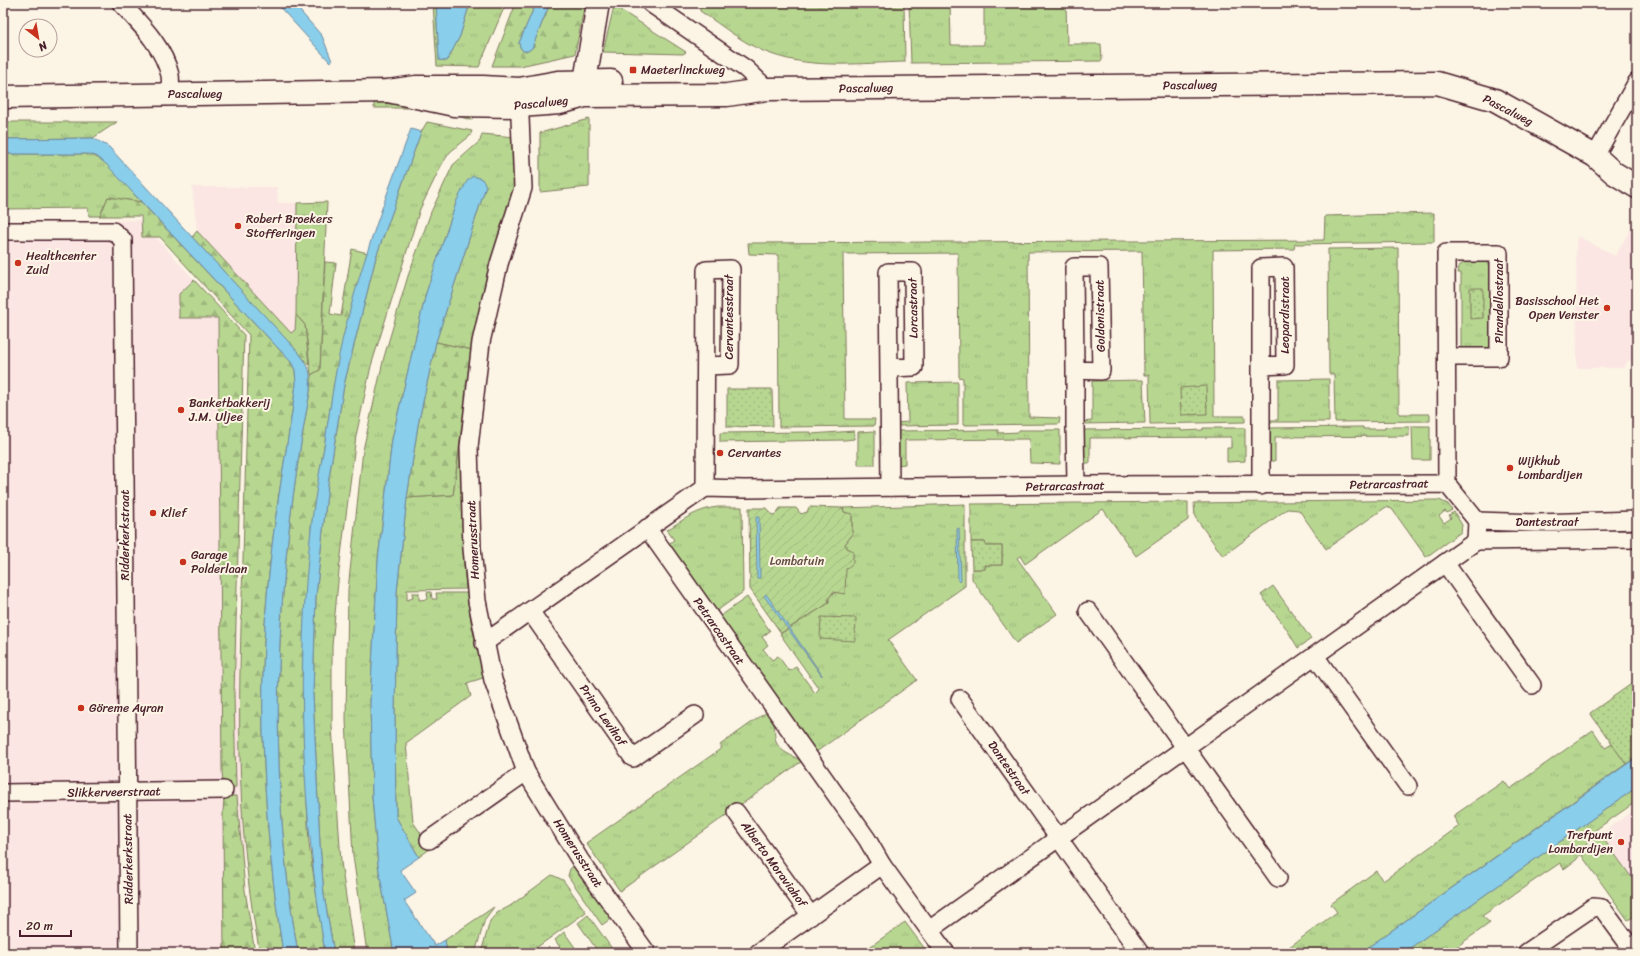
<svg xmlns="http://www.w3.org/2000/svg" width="1640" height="956" viewBox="0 0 1640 956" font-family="Sriracha,sans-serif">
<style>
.built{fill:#fbe6e3}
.grass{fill:url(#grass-tufts);stroke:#807b5e}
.forest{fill:url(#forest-firs);stroke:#807b5e}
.park{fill:url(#park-dots);stroke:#807b5e}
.garden{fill:url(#garden-furrows);stroke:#807b5e}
.water{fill:#89ceeb;stroke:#70889e}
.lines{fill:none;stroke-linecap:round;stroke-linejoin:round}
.street-casing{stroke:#4a1f2b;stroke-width:20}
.secondary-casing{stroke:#4a1f2b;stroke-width:25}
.street{stroke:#fcf5e5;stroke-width:17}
.secondary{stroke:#fcf5e5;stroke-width:22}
.poi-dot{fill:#c8321e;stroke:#fcf5e5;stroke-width:1.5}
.labels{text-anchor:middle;stroke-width:4;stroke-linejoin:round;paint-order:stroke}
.poi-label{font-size:12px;fill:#4a1f2b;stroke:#fcf5e5;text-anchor:start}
.street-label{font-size:12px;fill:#4a1f2b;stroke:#fcf5e5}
.park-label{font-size:12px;fill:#654d44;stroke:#fcf5e5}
</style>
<defs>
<pattern id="grass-tufts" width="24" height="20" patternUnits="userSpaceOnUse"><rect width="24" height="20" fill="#b7d791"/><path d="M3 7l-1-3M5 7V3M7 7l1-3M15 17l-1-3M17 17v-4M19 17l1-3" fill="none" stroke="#9fb87d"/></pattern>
<pattern id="forest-firs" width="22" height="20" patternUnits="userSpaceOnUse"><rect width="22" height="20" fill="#b7d791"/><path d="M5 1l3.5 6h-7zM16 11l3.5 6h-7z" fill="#9fb87d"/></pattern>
<pattern id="park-dots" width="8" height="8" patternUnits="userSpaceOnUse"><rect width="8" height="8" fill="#b7d791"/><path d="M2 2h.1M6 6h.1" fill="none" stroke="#9fb87d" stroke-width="1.8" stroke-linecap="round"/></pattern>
<pattern id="garden-furrows" width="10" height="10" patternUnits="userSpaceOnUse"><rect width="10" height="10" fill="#b7d791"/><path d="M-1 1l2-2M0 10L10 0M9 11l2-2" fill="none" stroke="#9fb87d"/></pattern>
</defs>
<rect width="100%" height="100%" fill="#fcf5e5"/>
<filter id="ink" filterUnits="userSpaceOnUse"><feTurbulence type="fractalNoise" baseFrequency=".025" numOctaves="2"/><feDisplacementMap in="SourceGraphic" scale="8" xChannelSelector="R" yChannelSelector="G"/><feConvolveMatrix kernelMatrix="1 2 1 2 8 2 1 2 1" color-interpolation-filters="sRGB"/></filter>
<g filter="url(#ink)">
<g class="built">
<path d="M192 187H277L278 203H297L295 330 291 334 197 231Z"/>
<path d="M140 220 229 318 246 953H3V225Z"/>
<path d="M1633 225 1637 228V365L1628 360 1624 368H1577L1576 241 1578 236 1615 256Z"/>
<path d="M1637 808V885L1600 834Z"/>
</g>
<g class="grass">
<path d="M433 3H436L439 60 447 61 460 36 470 3H506L479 67 437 66Z"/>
<path d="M700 3H904L905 62C861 63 815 69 774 55 747 47 723 26 700 11Z"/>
<path d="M909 3H950L951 45H984V3H1066L1067 44H1101L1102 61 911 63Z"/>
<path d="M614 6 686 52 683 54 603 52Z"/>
<path d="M374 100 404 101 476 116 471 120 430 108H374Z"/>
<path d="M589 119V187L540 192V133Z"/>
<path d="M3 122H117L93 138 3 139Z"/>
<path d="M427 122 472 131 470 136 450 152 442 164 420 209 371 366 356 436 339 571 332 646V726L341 862 354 953H334L324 895 320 844 313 694 316 596 328 484 344 385 376 257 421 132Z"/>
<path d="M482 134 515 137 516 182 487 274 472 350 436 342 486 186 457 200 426 293 392 439 378 560 370 701 372 797 378 865 394 953H367L353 856 346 720 348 590 363 450 384 357 408 276 431 212 453 165 480 141Z"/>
<path d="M3 154H87C110 159 126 185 141 202L108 197 100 216H89L88 208 3 209Z"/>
<path d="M327 202 320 370 311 375 305 325 296 315 297 203Z"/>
<path d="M1434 213V242L1295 244 1294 249 1213 250 1214 416H1245V422L1150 424 1149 375H1144L1142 251 1028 252 1029 417 1060 418 1059 424 963 425V378L959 377 958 253 843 254 845 419H875L874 426 779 427 778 255 749 254 748 243 1324 240 1325 216Z"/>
<path d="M1398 248 1399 414H1430V421L1335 422 1334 374H1329L1328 249Z"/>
<path d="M1469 260H1484L1492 267V346L1489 350 1461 351V273H1458L1459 266Z"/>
<path d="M1329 379V422H1265V420H1278V380Z"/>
<path d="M1143 380 1145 423 1081 424 1080 422 1092 421V381Z"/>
<path d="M958 382V425L896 426V423L908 422 907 383Z"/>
<path d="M464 417C461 475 461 531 466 589L407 590V600L413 598 412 593H419V600L428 599 427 592H431L432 599H437L436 593H467L472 628 486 677 467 683 471 696 406 743 413 822 431 848 419 857 396 817 395 715 397 592 407 498 453 495Z"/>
<path d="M1412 426H1430V460H1413Z"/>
<path d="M1363 427V429H1385V427H1409V436L1275 437V461H1266V428Z"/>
<path d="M1203 428H1245V461L1227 462V448H1231V437L1090 438V463H1080L1081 430 1181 429V431L1203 430Z"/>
<path d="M998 430V433L1019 432V430H1060V464L1030 463 1029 439 905 440V464L896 465V431Z"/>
<path d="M854 431V439L845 440 720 442V433L811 432V434Z"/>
<path d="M875 431V465H858V432Z"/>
<path d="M1439 500 1448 504 1452 510 1447 513 1445 511 1439 516 1444 523 1451 518 1449 515 1454 512 1462 525 1461 532 1426 557 1392 509 1386 507 1326 549 1299 510 1287 509 1223 556 1195 517 1194 503Z"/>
<path d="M1188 502V520L1136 556 1103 509 1025 564 1020 556 1017 558 1057 614 1016 643 972 579V569H985V565H1002V546H985V542H971V504Z"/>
<path d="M965 504V586L888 640 917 680 812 755 718 618 747 597 770 631 762 637 768 645 763 649 772 660 778 656 789 671 796 667 815 693 819 689 780 634 829 603V595L838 592 846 569 852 563 853 551 847 548 845 544 852 535V515L844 512 843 508Z"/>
<path d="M718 507H742L743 592 714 613 666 546 674 540 667 530C684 519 698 509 718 507Z"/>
<path d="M1273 586 1311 639 1298 648 1286 628 1261 595Z"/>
<path d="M768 711 775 720C773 748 778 749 802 761L620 891 586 843 722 748 720 745Z"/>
<path d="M1593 730 1605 748 1612 744 1626 764 1360 953H1281L1337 912 1331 904 1376 871 1383 881 1459 826 1453 816 1504 781 1510 789Z"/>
<path d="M1637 787V801L1591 833 1584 850 1576 860 1564 869 1560 863 1482 916 1490 923 1448 953H1403Z"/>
<path d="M1600 834 1637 885V909L1633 912 1635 916 1628 920 1582 856 1587 852 1595 835Z"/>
<path d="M576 864 613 917 602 925 568 876 570 869Z"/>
<path d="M552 875 563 880 586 912 529 953H481L490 921 497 913 510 906Z"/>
<path d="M494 907 485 919 475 953H447L445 940Z"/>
<path d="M588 915 615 953H594L597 950 578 923Z"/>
<path d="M905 922 928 953H861Z"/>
<path d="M564 932 579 953H564L555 940Z"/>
</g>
<g class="forest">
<path d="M516 3H536L519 43 520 47 523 51H528L532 48 550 3H585L575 54 520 66H492Z"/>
<path d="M108 197 141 202 291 362 295 370 296 384C288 444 276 503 270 564 256 693 263 824 283 953H260C236 836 238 715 242 596 244 509 247 422 249 335L160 237H142L141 216H100Z"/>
<path d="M197 231 291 333 295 330 296 315 305 325 309 365 192 237Z"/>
<path d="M352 249 368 253 346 326 335 378 311 529 307 594 304 655V738L309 844 325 953H298C266 768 275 576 310 392L311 375 320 370 325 262 336 263 330 314 341 316Z"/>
<path d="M194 280 244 335 234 694 236 787 226 788 223 785 222 770 218 318H179V294Z"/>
<path d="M436 342 472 350 453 495 407 498 418 425Z"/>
<path d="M226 796H237L245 890 255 953H224L223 813 224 797Z"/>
</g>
<g class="park">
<path d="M1470 288H1483V318L1470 319Z"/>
<path d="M1206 386 1207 414 1181 415 1180 388Z"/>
<path d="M727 389H772L773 426 727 427Z"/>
<path d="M971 542H985L986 546H1002V565H985V569H972Z"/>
<path d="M821 617 856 618 855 641 820 639Z"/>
<path d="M1637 680V757L1626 764 1590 713Z"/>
</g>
<path class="garden" d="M809 507 843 508 844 512 852 514V535L845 544 847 548 853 551V563L846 569 845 594 833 592 828 599 829 603 781 633 750 589 749 508H766L772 515 776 514 780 508H796L801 514 807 512Z"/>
<g class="water">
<path d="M276 3H293L322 36 332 61 330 62Z"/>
<path d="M436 3H470L460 36 447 61 439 60Z"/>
<path d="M536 3H550L532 48 528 51H523L520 47 519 43Z"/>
<path d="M411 129 421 132 376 257 344 385 328 484 316 596 313 694 320 844 324 895 334 953H325C302 813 295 669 311 529 314 499 320 470 325 441 331 402 336 363 346 325 363 258 387 193 411 129Z"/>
<path d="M93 138 109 147 299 353C311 368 311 374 310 392 275 576 266 768 298 953H283C263 824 256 693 270 564 276 503 288 444 296 384L295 370 291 362 106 164 96 156 87 154H3V139Z"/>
<path d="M473 176 482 179 486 186 436 342 418 425 407 498 397 592 395 715 396 817 419 857 400 870 416 893 404 901 435 946 445 940 447 953H394L378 865 372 797 370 701 378 560 392 439 426 293 457 200 467 181Z"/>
<path d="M756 517H759L760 578H757Z"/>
<path d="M959 528 961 581 959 582 958 581 957 529Z"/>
<path d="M766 594 822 675V676L764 596Z"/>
<path d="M1637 757V787L1403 953H1360Z"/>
</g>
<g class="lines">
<defs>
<g id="street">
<path d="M121 3C141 25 163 46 170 75 171 81 170 88 170 94"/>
<path d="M650 3 746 69 767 89"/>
<path d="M519 94 523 188 499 264 481 342 469 447 472 548 477 601 493 680 526 772 580 860 647 953"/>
<path d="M1595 156 1637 82"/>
<path d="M3 231H113L123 240 129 953"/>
<path d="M1447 357H1499V253H1446L1447 484"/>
<path d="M889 368 914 367 913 272H888L890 487"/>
<path d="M1075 370 1101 371 1099 267H1074L1075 370V427L1076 485"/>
<path d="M1261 486V268L1284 267 1285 365 1261 366"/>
<path d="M705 488 706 270 731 269 730 365 706 366"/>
<path d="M1477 521 1537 523 1637 520"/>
<path d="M647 528 867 839 882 865"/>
<path d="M1476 541 1637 539"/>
<path d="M1445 563 1532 685"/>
<path d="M530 611 633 758 695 715"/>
<path d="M1088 611 1278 878"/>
<path d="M484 643 705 488 744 489 1076 485 1447 484 1477 521"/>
<path d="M1315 656 1408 786"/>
<path d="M960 699 1140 953"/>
<path d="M3 793 224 790"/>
<path d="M736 812 811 916"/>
<path d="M429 840 526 772"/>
<path d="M929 930 946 953"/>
<path d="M758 953 882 865 929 930 1476 541 1477 521"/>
<path d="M1526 953 1593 907 1602 908 1635 953"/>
</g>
<g id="secondary">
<path d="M388 91 454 105 520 106 560 103 585 96 727 95 767 89 1437 83 1495 100 1595 156 1614 173 1637 187"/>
<path d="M585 95V81L598 3"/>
<path d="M3 97 388 91 416 87H483L519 89 558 82 611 81"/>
</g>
</defs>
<use href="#street" class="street-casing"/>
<use href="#secondary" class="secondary-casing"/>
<use href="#street" class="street"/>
<use href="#secondary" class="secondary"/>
</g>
</g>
<g class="poi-dot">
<rect x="629" y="66" width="8" height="8" rx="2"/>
<circle cx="238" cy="226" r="4"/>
<circle cx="18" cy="263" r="4"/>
<circle cx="1607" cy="308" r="4"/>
<circle cx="181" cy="410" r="4"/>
<circle cx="720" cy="453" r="4"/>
<circle cx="1510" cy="468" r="4"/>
<circle cx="153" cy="513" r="4"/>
<circle cx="183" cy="562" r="4"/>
<circle cx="81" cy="708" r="4"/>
<circle cx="1621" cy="842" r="4"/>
</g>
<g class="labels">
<g class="poi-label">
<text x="641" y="74">Maeterlinckweg</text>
<text x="246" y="223">Robert Broekers<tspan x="246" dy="14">Stofferingen</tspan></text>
<text x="26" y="260">Healthcenter<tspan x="26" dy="14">Zuid</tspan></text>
<text x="1599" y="305" text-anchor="end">Basisschool Het<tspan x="1599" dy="14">Open Venster</tspan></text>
<text x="189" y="407">Banketbakkerij<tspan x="189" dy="14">J.M. Uljee</tspan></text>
<text x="728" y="457">Cervantes</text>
<text x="1518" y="465">Wijkhub<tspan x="1518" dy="14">Lombardijen</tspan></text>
<text x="161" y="517">Klief</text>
<text x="191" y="559">Garage<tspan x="191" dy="14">Polderlaan</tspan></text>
<text x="89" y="712">Göreme Ayran</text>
<text x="1613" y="839" text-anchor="end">Trefpunt<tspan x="1613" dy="14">Lombardijen</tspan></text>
</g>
<g class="street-label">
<text transform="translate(1190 85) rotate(-1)" y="4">Pascalweg</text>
<text transform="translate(866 88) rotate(-1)" y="4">Pascalweg</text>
<text x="195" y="98">Pascalweg</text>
<text transform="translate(541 103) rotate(-6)" y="4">Pascalweg</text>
<text transform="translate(1508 110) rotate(27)" y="4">Pascalweg</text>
<text transform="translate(1499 301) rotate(-90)" y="4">Pirandellostraat</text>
<text transform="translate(913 308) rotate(-91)" y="4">Lorcastraat</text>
<text transform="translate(1285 315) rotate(-90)" y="4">Leopardistraat</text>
<text transform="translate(1100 316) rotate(-91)" y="4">Goldonistraat</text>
<text transform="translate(729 317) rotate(-90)" y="4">Cervantesstraat</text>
<text transform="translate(1389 484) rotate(-1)" y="4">Petrarcastraat</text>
<text transform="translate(1065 486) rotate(-1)" y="4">Petrarcastraat</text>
<text x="1547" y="526">Dantestraat</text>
<text transform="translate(125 535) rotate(-90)" y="4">Ridderkerkstraat</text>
<text transform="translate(473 540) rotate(-93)" y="4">Homerusstraat</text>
<text transform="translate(719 631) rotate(55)" y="4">Petrarcastraat</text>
<text transform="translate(603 715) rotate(55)" y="4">Primo Levihof</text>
<text transform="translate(1009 768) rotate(55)" y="4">Dantestraat</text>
<text transform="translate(114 792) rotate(-1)" y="4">Slikkerveerstraat</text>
<text transform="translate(578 853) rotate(57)" y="4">Homerusstraat</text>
<text transform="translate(128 859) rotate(-91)" y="4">Ridderkerkstraat</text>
<text transform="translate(774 864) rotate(54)" y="4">Alberto Moraviahof</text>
</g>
<g class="park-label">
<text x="797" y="565">Lombatuin</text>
</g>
</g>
<rect width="1640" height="956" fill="none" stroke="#fcf5e5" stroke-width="16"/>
<rect x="8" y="8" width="1624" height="940" fill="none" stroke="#4a1f2b" stroke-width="1.5" filter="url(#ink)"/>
<g transform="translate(38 38) rotate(149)"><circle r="19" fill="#fcf5e5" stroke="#b59f9b"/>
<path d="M0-3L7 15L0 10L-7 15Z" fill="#c8321e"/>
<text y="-6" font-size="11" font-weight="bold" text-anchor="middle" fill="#4a1f2b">N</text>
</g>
<path d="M20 930v6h51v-6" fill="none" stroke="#4a1f2b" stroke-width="2"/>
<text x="26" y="930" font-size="12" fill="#4a1f2b" stroke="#fcf5e5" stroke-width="3" paint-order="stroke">20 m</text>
</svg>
